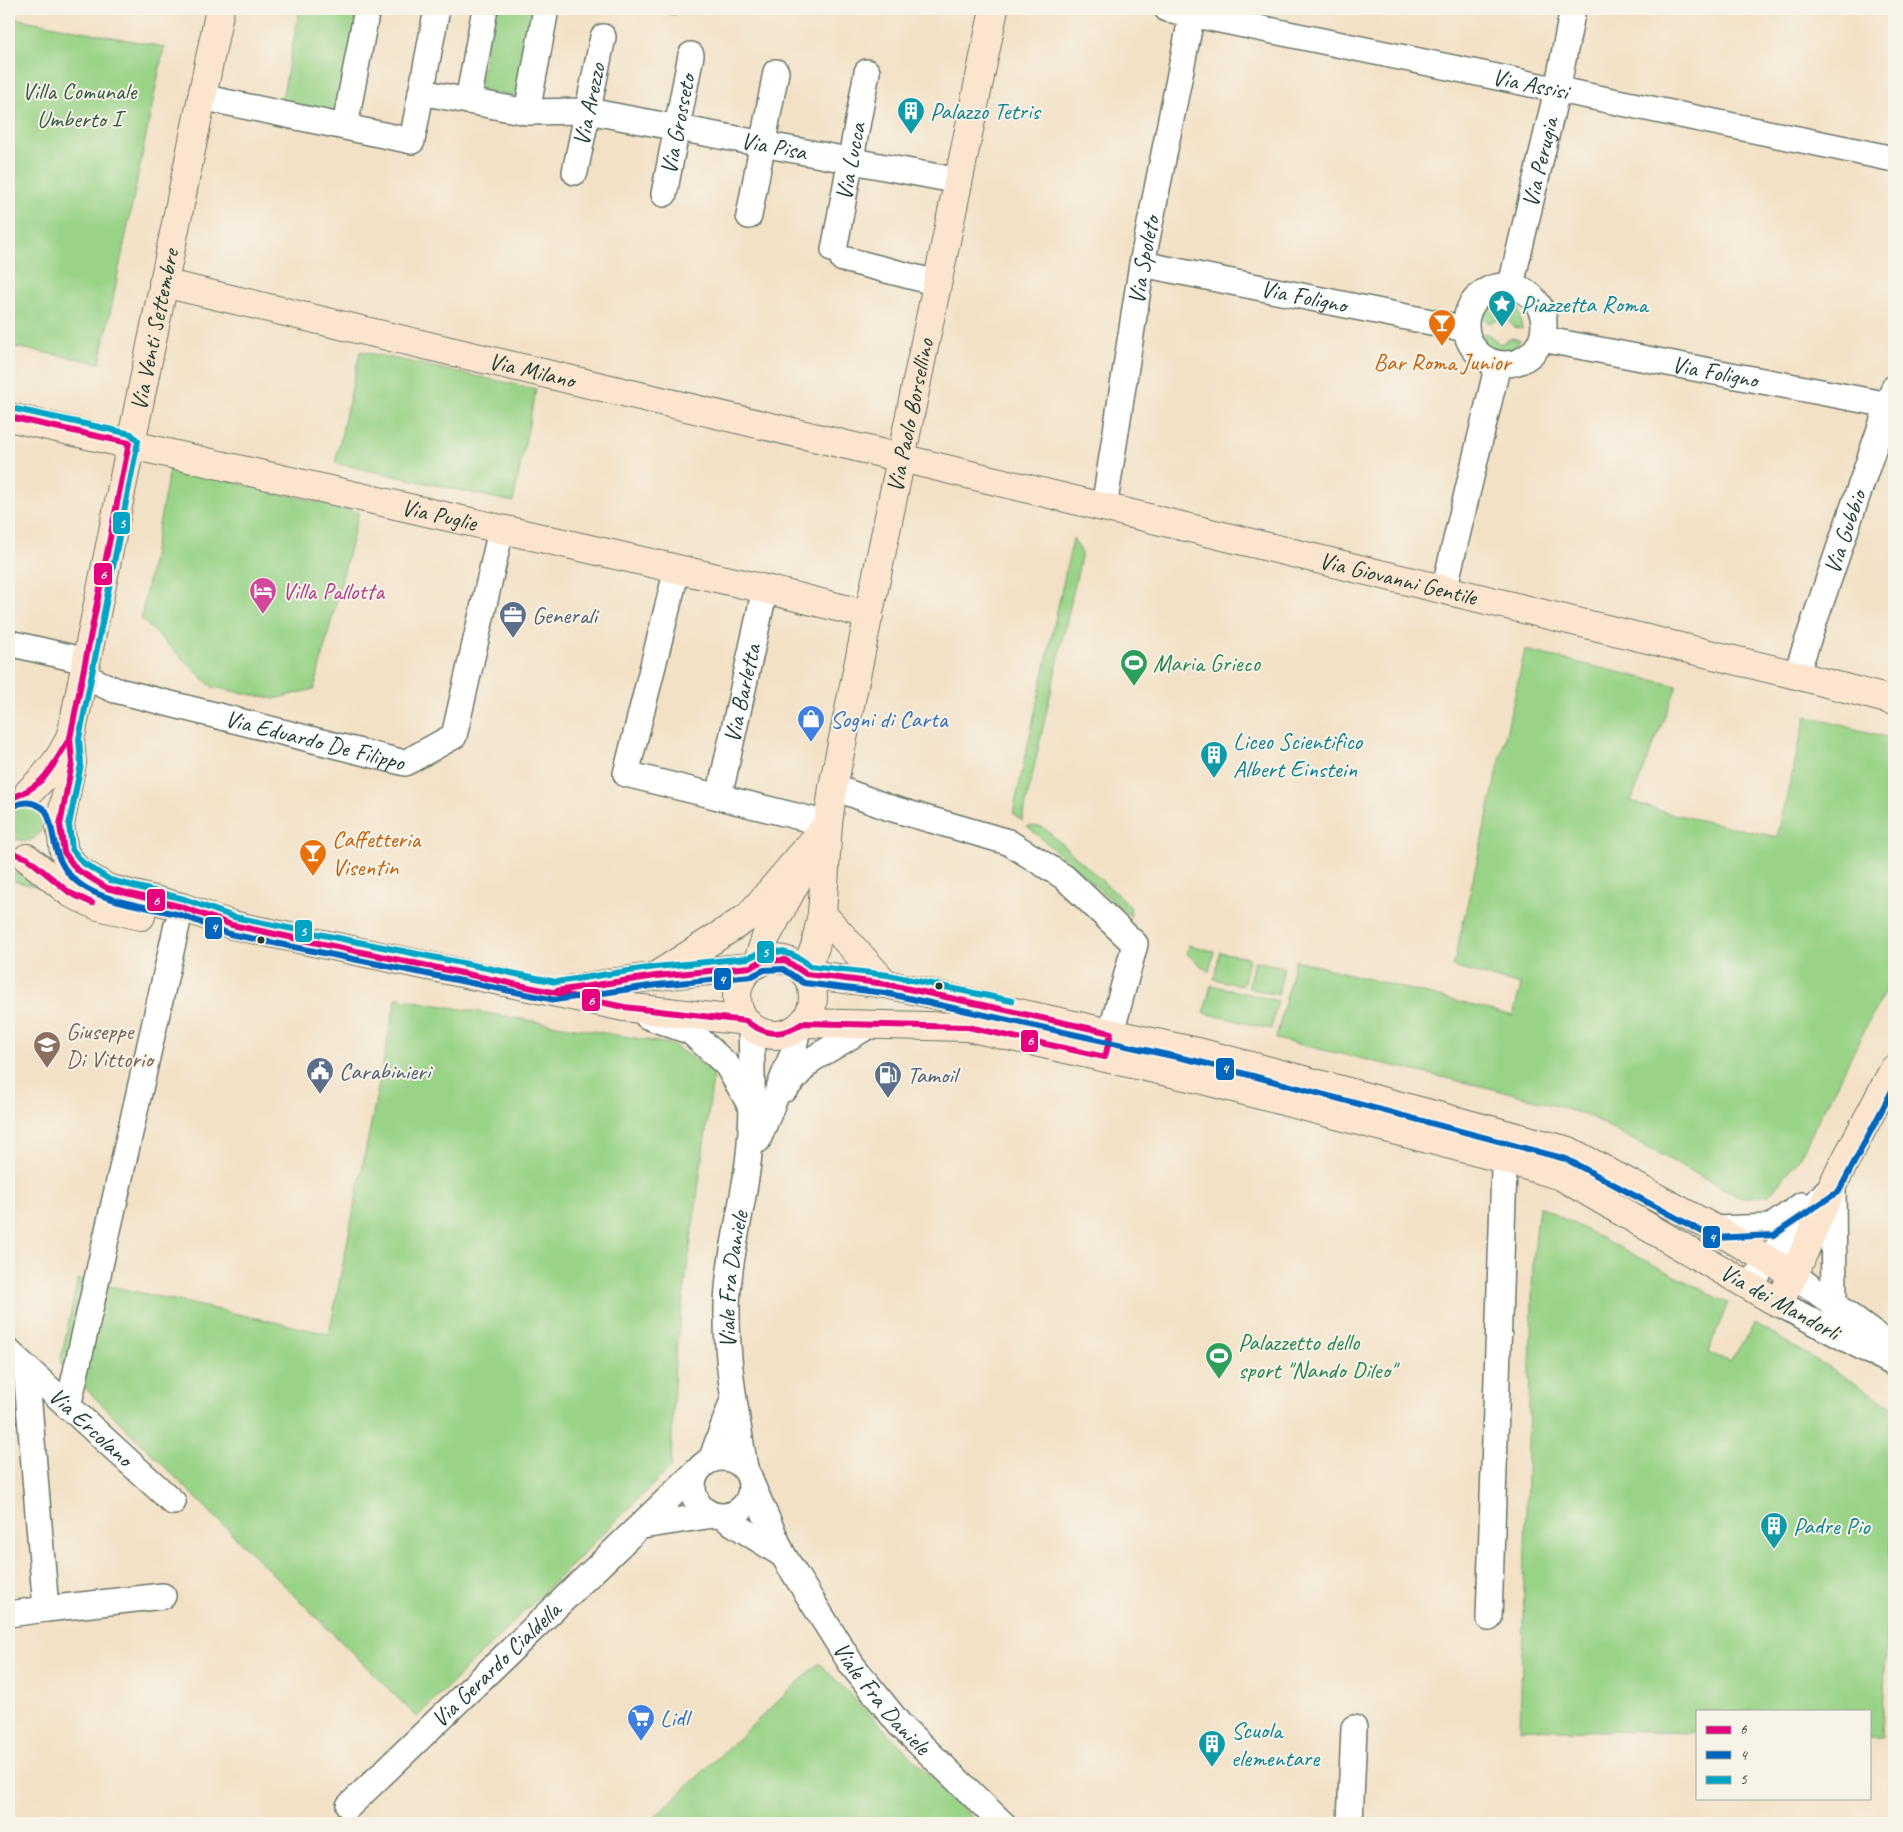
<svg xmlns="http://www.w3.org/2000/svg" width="1903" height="1832" viewBox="0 0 1903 1832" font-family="Caveat,sans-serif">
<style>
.green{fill:#99d387;stroke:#5c885e}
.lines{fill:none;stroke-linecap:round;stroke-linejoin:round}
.street-casing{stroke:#697667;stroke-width:28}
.secondary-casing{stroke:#697667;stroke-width:30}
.street{stroke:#fff;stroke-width:25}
.secondary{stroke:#fce5cf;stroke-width:28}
.bus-1-casing{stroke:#f7f3e8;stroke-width:10}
.bus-2-casing{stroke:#f7f3e8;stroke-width:10}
.bus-3-casing{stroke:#f7f3e8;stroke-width:10}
.bus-1{stroke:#e5007d;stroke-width:6}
.bus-2{stroke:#0065bd;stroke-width:6}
.bus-3{stroke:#02a4c6;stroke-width:6}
.bus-dot{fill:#1f3d34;stroke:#f7f3e8;stroke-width:2}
.labels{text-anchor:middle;stroke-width:4;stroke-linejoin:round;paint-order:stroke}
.street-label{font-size:24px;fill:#1f3d34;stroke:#f7f3e8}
.park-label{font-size:24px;fill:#375b45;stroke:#f7f3e8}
.culture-label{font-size:24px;fill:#0d838f;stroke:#f7f3e8;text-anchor:start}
.food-label{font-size:24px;fill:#c56008;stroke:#f7f3e8}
.hotel-label{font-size:24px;fill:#b23c85;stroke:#f7f3e8;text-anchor:start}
.service-label{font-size:24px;fill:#4e5e75;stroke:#f7f3e8;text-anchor:start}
.leisure-label{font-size:24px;fill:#27864d;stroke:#f7f3e8;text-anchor:start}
.shop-label{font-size:24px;fill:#366cbe;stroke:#f7f3e8;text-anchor:start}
.education-label{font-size:24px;fill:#785e54;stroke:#f7f3e8;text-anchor:start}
.line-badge{stroke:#f7f3e8;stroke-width:2}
.badge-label{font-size:14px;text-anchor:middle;font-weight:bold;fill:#fff}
</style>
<rect width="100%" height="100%" fill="#f7f3e8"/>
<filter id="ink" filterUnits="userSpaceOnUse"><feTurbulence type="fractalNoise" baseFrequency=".02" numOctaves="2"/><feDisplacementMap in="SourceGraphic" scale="10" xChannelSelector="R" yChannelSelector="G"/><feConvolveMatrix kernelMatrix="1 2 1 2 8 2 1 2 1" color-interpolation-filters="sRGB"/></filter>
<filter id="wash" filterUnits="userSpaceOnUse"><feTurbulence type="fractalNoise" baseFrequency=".0096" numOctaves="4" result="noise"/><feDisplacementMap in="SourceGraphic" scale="20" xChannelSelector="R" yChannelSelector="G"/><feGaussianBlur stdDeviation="1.12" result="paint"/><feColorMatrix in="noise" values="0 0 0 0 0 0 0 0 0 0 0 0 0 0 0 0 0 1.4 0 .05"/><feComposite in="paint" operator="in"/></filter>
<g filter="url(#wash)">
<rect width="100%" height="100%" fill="#f3e1c6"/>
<g class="green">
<path d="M300 9H335L358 13 336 119 280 108Z"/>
<path d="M493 9H538L523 97 479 90Z"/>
<path d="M644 9H677L675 15Z"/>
<path d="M9 17 164 47 100 363 9 346Z"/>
<path d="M1507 295 1518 305 1522 329 1514 327 1505 318 1489 323 1483 318 1494 301Z"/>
<path d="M1487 333 1500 344 1512 338 1520 340 1507 361 1493 366 1483 354 1479 335Z"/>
<path d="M360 351 536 389 513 502 335 463Z"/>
<path d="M170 467 359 512 314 689 274 699 212 687 141 619Z"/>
<path d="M1073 538 1082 553 1022 821 1013 813Z"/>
<path d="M1525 650 1677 686 1631 801 1664 812 1777 837 1806 716 1894 739V973L1798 1160 1769 1195 1741 1198 1587 1115 1511 1093 1276 1039 1295 960 1513 1016 1521 985 1453 967Z"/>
<circle cx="25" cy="824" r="17"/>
<path d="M1027 826 1043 827 1130 906 1131 917Z"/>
<path d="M9 872 34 877 52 890 9 880Z"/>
<path d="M1189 945 1214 951 1209 972 1187 954Z"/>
<path d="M1220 952 1249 958 1243 986 1214 979Z"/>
<path d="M1254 961 1284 967 1278 995 1248 988Z"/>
<path d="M1211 985 1278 1001 1271 1029 1204 1013Z"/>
<path d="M396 998 670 1044 714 1071 675 1359 671 1467 417 1717 60 1363 78 1279 329 1334Z"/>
<path d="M1539 1206 1728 1303 1708 1352 1730 1362 1755 1323 1894 1407V1537L1891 1538 1882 1738H1869V1711H1697V1733L1520 1729 1533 1262Z"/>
<path d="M819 1663 977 1823H648Z"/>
<path d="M1892 1749H1894V1798H1890Z"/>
</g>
</g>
<g filter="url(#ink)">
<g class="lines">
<defs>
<g id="street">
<path id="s1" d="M1167 9 1894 159"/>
<path id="s2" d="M421 92 527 112 588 111 959 181"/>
<path d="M201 97 412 141 437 9"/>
<path d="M468 101 485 9"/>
<path d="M527 112 546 9"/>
<path d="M345 126 367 9"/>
<path id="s3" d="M575 172 603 37"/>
<path id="s4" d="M664 194 691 55"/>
<path d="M749 216 776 72"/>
<path id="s5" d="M834 250 867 72"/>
<path d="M843 259 937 283"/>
<path id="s6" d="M1142 264 1466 329"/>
<path id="s7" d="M1511 285 1557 90 1573 9"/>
<circle cx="1505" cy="325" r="39"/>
<path id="s8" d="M1542 339 1889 405"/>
<path id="s9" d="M1104 508 1142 264 1192 14"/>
<path d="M677 569 626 774 828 824"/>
<path d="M1444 590 1498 364"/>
<path d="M9 643 86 661"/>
<path id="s10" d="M1796 675 1894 388"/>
<path id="s11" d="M83 676 115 690 405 763 454 736 501 530"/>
<path d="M833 787 890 808 1008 842 1064 877 1135 944 1111 1033"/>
<path id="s12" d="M719 797 765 589"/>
<path d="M647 1016 691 1032 727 1065 752 1108"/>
<path d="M785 1089 811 1060 868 1026"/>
<path d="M758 1140 793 1053 798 1027"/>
<path d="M1833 1186 1834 1306"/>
<path d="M1715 1229 1771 1227 1802 1205"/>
<path d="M1794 1275 1894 1349"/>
<path d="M1751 1286 1767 1260 1826 1192"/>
<path d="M1778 1303 1894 1364"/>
<path id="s13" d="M9 1352 173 1502"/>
<path d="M26 1368 46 1609 163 1596"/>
<path d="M68 1407 177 925"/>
<circle cx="722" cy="1487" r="29"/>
<path d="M711 1460 733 1400"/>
<path id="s14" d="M745 1468C737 1418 727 1368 727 1317 726 1265 742 1214 748 1163 754 1117 752 1072 751 1026"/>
<path id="s15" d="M752 1485 783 1555 852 1665 900 1725 1002 1823"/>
<path d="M723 1517 783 1555"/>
<path d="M643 1526 713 1515"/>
<path d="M9 1614 46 1609"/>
<path d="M1489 1618 1505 1140"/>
<path id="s16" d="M349 1806 697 1471"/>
<path d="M1350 1823 1354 1728"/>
</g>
<g id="secondary">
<path id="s17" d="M163 283 868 450 1796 675 1894 701"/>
<path id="s18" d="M9 417 765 589 869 615"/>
<path d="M70 738 72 763 60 825 64 852 76 869 107 888 182 907 232 925 624 1007 746 1021"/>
<path id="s19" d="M29 792C46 776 65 754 72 731L220 9"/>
<path d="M27 858 70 893 98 906 141 916"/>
<path d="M822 914 886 984"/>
<circle cx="775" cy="997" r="38"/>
<path d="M757 964 766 937 801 873"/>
<path id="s20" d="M804 972 815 947 822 914 828 824 833 787 994 9"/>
<path d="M806 974 886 984 1202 1053 1569 1151 1715 1229 1794 1275"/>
<path d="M656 976 748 917 828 824"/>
<path d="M572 989 656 976 751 967"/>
<path d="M803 1023 968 1027 1199 1079 1504 1159 1561 1176 1778 1303 1794 1275 1833 1184 1894 1069"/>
</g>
</defs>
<use href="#street" class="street-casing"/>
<use href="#secondary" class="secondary-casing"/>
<use href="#street" class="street"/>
<use href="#secondary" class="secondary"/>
<defs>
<g id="bus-1">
<path d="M9 417 129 443 70 738C50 769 46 786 9 799"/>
<path d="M70 738 72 763 60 825 64 852 76 869 107 888 182 907 232 925 624 1007 746 1021C765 1036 783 1037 803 1023L968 1027 1105 1057 1111 1033 886 984 806 974 785 960 762 961 751 967 656 976 556 991"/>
<path d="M9 852 27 858 70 893 92 903"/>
</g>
<path id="bus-2" d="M14 806C25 800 36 802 46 811 54 827 52 846 61 862 81 903 142 904 180 915 197 920 213 928 230 934L555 1000 657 985 752 976 764 970 783 969 804 983 885 993 1200 1062 1566 1159 1714 1238 1774 1235 1839 1191 1894 1087"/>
<path id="bus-3" d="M11 408 131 434 138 441 79 739 81 764 69 825 72 849 82 862 110 880 184 899 234 917 556 982 655 967 748 958C770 947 791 950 810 966L888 975 1012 1001"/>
</defs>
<use href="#bus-1" class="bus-1-casing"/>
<use href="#bus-2" class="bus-2-casing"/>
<use href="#bus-3" class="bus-3-casing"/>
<use href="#bus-1" class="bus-1"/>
<use href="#bus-2" class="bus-2"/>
<use href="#bus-3" class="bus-3"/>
</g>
</g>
<defs>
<symbol id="building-pin" viewBox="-11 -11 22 30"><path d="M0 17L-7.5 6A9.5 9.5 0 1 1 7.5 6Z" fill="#0f9aa8" stroke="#f7f3e8"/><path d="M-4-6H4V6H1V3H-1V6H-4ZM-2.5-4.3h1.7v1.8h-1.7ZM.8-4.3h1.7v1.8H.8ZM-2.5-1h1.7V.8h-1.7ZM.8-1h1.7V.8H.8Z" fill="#fff"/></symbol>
<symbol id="sight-pin" viewBox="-11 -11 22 30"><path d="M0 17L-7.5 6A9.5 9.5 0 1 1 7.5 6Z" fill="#0f9aa8" stroke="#f7f3e8"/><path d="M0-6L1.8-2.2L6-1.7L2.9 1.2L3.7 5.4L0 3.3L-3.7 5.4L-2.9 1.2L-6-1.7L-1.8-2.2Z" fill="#fff"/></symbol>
<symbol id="bar-pin" viewBox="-11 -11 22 30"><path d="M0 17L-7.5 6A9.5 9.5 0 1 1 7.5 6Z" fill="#e8710a" stroke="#f7f3e8"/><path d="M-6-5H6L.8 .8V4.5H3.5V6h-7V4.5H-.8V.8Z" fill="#fff"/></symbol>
<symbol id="hotel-pin" viewBox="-11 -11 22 30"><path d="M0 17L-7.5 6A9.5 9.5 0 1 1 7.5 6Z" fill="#d1479c" stroke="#f7f3e8"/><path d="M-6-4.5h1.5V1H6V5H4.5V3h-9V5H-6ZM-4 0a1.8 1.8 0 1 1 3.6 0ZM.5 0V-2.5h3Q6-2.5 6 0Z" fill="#fff"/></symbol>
<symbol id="office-pin" viewBox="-11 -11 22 30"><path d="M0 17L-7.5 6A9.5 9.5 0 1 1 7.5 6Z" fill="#5c6f8a" stroke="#f7f3e8"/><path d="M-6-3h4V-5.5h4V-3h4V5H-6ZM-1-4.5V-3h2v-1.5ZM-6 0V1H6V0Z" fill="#fff"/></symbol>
<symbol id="stadium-pin" viewBox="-11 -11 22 30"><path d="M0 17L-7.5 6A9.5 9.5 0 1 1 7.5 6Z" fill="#2e9e5b" stroke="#f7f3e8"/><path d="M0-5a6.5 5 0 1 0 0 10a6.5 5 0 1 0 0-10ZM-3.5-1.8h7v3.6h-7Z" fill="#fff"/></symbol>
<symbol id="shop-pin" viewBox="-11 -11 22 30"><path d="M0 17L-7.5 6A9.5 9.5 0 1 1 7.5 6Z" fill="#3f7fe0" stroke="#f7f3e8"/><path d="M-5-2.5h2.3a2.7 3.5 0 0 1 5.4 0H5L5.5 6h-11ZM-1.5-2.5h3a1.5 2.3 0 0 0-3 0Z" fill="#fff"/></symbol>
<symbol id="school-pin" viewBox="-11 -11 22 30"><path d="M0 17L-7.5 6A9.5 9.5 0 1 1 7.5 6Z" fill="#8d6e63" stroke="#f7f3e8"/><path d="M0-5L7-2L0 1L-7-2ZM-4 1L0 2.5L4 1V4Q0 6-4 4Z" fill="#fff"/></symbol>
<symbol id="civic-pin" viewBox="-11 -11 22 30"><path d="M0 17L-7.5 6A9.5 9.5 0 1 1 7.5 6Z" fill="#5c6f8a" stroke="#f7f3e8"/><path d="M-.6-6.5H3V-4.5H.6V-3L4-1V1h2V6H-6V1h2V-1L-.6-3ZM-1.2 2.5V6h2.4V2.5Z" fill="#fff"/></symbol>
<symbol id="fuel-pin" viewBox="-11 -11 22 30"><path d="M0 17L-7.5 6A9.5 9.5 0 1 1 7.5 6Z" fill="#5c6f8a" stroke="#f7f3e8"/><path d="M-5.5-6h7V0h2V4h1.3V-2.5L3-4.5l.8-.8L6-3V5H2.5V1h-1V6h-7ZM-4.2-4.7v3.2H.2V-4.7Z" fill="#fff"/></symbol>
<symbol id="supermarket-pin" viewBox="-11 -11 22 30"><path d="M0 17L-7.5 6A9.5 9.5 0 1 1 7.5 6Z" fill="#3f7fe0" stroke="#f7f3e8"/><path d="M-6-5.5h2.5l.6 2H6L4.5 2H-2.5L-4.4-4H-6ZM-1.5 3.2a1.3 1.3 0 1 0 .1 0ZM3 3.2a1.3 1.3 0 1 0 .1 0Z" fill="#fff"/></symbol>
</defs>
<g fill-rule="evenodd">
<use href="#building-pin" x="895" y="95" width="32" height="43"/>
<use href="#sight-pin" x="1486" y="288" width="32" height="43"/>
<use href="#bar-pin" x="1426" y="307" width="32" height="43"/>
<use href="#hotel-pin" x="247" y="575" width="32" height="43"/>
<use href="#office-pin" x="497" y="599" width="32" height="43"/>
<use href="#stadium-pin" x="1118" y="647" width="32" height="43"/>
<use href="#shop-pin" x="795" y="703" width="32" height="43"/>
<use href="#building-pin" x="1198" y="739" width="32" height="43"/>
<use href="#bar-pin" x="297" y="837" width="32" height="43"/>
<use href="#school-pin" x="31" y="1029" width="32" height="43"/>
<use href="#civic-pin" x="304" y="1055" width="32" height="43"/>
<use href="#fuel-pin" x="872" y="1059" width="32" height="43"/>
<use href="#stadium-pin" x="1203" y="1340" width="32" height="43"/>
<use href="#building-pin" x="1758" y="1510" width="32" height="43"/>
<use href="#supermarket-pin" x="625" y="1702" width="32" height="43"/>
<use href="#building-pin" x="1196" y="1728" width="32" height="43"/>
</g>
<g class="bus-dot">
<circle cx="261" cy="940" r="4.5"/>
<circle cx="939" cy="986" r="4.5"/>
</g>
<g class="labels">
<g class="street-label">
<text dy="8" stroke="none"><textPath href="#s1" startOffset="371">Via Assisi</textPath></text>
<text dy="8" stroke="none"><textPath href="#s3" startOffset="69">Via Arezzo</textPath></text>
<text dy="8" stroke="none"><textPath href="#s4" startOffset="71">Via Grosseto</textPath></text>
<text dy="8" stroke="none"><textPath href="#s2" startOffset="358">Via Pisa</textPath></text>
<text dy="8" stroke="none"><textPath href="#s5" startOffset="90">Via Lucca</textPath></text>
<text dy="8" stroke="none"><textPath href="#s7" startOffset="126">Via Perugia</textPath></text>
<text dy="8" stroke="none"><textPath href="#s9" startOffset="251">Via Spoleto</textPath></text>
<text dy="8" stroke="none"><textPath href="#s6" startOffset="165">Via Foligno</textPath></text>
<text dy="8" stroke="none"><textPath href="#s19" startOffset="485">Via Venti Settembre</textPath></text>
<text dy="8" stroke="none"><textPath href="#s17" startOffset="379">Via Milano</textPath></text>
<text dy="8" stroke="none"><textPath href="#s8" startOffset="176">Via Foligno</textPath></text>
<text dy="8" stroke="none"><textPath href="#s20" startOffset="568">Via Paolo Borsellino</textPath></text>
<text dy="8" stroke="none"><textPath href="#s18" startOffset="441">Via Puglie</textPath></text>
<text dy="8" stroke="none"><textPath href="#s10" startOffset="151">Via Gubbio</textPath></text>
<text dy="8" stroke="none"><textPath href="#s17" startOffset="1270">Via Giovanni Gentile</textPath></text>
<text dy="8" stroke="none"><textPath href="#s12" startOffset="106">Via Barletta</textPath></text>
<text dy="8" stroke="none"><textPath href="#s11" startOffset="241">Via Eduardo De Filippo</textPath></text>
<text dy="8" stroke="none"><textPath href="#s14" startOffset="190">Viale Fra Daniele</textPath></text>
<text transform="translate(1780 1302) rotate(29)" y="8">Via dei Mandorli</text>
<text dy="8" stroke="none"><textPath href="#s13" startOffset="111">Via Ercolano</textPath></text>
<text dy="8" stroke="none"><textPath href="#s16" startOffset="204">Via Gerardo Cialdella</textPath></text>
<text dy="8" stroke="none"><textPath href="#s15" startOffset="251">Viale Fra Daniele</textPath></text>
</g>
<g class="park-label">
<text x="79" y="99">Villa Comunale<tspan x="79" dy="28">Umberto I</tspan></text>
</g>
<g class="culture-label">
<text x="930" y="119">Palazzo Tetris</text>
<text x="1521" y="312">Piazzetta Roma</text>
<text x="1233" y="749">Liceo Scientifico<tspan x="1233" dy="28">Albert Einstein</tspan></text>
<text x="1793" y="1534">Padre Pio</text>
<text x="1231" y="1738">Scuola<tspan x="1231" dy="28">elementare</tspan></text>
</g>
<g class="food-label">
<text x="1442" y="370">Bar Roma Junior</text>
<text x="332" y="847" text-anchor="start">Caffetteria<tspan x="332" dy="28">Visentin</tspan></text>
</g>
<g class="hotel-label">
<text x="282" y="599">Villa Pallotta</text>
</g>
<g class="service-label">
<text x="532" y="623">Generali</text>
<text x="339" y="1079">Carabinieri</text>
<text x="907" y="1083">Tamoil</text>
</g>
<g class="leisure-label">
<text x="1153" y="671">Maria Grieco</text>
<text x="1238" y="1350">Palazzetto dello<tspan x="1238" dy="28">sport "Nando Dileo"</tspan></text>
</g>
<g class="shop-label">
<text x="830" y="727">Sogni di Carta</text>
<text x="660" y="1726">Lidl</text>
</g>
<g class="education-label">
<text x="66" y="1039">Giuseppe<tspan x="66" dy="28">Di Vittorio</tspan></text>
</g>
</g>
<g class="line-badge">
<rect x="112" y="511" width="19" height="24" rx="5" fill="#02a4c6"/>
<rect x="93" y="562" width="20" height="24" rx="5" fill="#e5007d"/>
<rect x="146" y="888" width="20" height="24" rx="5" fill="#e5007d"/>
<rect x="204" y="916" width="19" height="24" rx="5" fill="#0065bd"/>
<rect x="294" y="919" width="19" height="24" rx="5" fill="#02a4c6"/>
<rect x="756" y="940" width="19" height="24" rx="5" fill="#02a4c6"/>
<rect x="713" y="967" width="19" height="24" rx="5" fill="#0065bd"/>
<rect x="581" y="988" width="20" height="24" rx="5" fill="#e5007d"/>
<rect x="1020" y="1029" width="19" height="24" rx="5" fill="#e5007d"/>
<rect x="1215" y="1057" width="20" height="24" rx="5" fill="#0065bd"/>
<rect x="1702" y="1225" width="19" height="24" rx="5" fill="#0065bd"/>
</g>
<g class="badge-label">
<text x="122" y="528">5</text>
<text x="103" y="579">6</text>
<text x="156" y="905">6</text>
<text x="214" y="932">4</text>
<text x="303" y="936">5</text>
<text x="765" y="957">5</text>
<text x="722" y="984">4</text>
<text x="591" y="1005">6</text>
<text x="1030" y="1045">6</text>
<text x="1225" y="1073">4</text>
<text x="1712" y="1242">4</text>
</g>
<rect width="1903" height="1832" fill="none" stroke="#f7f3e8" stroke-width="30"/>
<rect x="1696" y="1710" width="175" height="90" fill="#f7f3e8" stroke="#a1aaa0"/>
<rect x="1706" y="1726" width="25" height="8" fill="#e5007d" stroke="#a1aaa0"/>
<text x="1740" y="1734" font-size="15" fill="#1f3d34">6</text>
<rect x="1706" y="1751" width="25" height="8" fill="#0065bd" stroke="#a1aaa0"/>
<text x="1740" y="1760" font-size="15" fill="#1f3d34">4</text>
<rect x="1706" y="1776" width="25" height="8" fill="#02a4c6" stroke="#a1aaa0"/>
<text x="1740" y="1784" font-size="15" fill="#1f3d34">5</text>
</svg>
